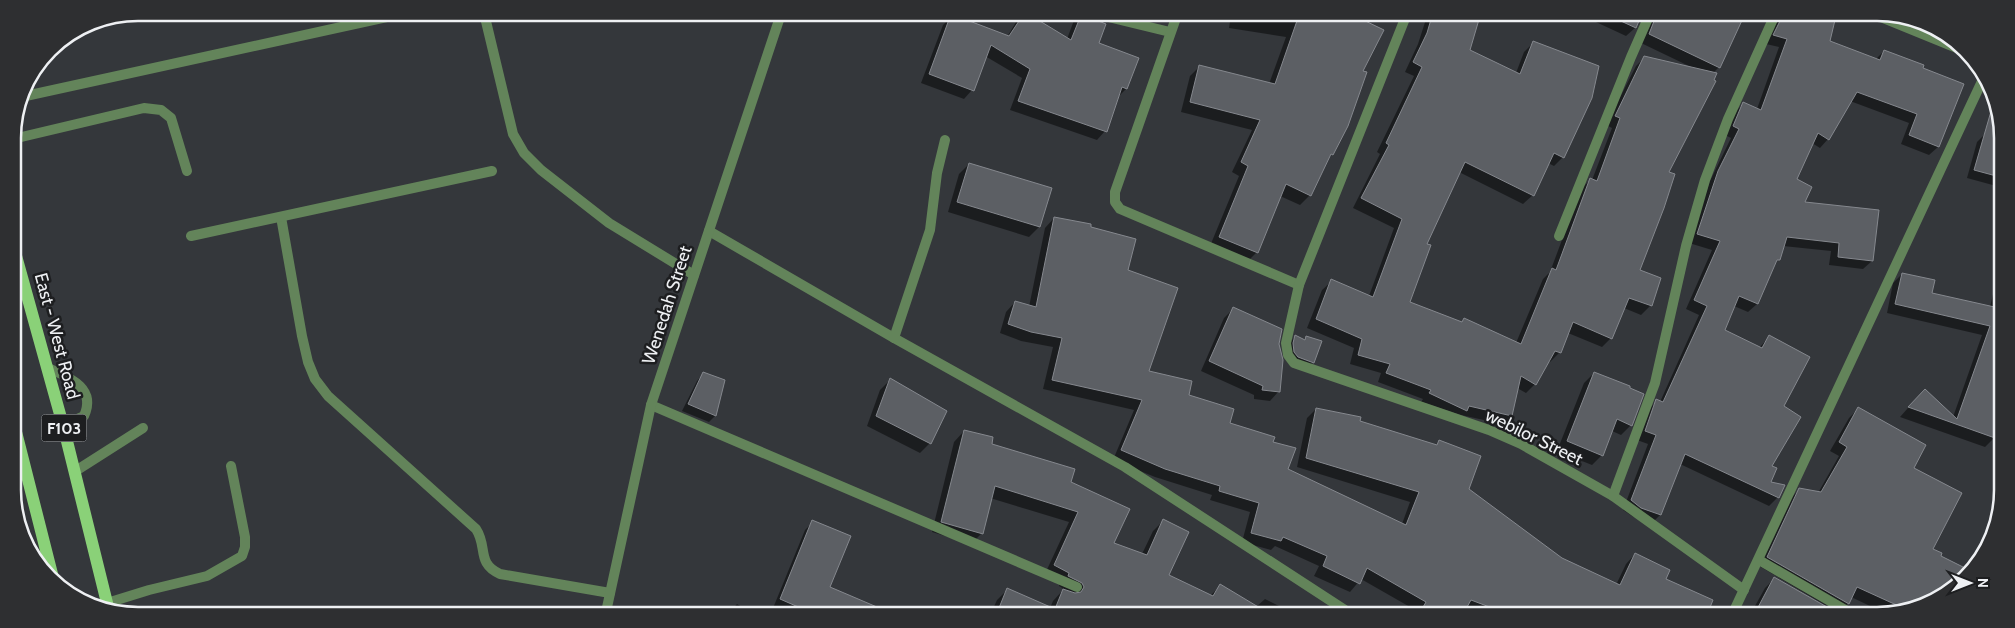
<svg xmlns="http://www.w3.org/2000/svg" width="2015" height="628" viewBox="0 0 2015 628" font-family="Cabin,sans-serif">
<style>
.shadow{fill:#0007}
.building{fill:#5c5f64;stroke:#85888e}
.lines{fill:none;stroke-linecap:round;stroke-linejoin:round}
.service{stroke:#63845a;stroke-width:10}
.minor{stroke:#63845a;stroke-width:10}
.primary{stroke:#8ad178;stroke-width:12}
.labels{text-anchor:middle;stroke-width:5;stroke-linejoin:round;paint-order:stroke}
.shield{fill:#1d1e20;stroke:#afb1b4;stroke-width:1}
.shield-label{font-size:16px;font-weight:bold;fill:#eef0f3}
.street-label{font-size:18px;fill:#eef0f3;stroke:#1d1e20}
.rim{fill:none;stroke:#eef0f3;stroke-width:2.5}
</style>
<rect width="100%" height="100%" fill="#34373b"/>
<g class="shadow">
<path d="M1023 15H1028L1067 39 1076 15H1138L1128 26 1093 17 1098 44 1126 89 1118 97 1105 131 1097 140 1010 110 1022 78 985 56 972 90 964 99 921 83 943 25 952 16 1007 37 1016 22Z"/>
<path d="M1231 15H1352L1382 31 1361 72 1332 154 1327 160 1310 195 1300 205 1280 196 1257 252 1247 262 1210 246 1239 176 1232 172 1252 130 1181 112 1190 76 1200 66 1269 84 1286 37 1229 28Z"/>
<path d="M1427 16H1479L1468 50 1516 73 1524 52 1533 43 1563 157 1554 166 1548 163 1533 195 1523 204 1459 172 1426 245 1409 303 1461 323 1464 319 1516 343 1543 279 1550 272 1581 189 1590 180H1592L1612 128 1606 125 1636 66 1645 57 1691 67 1641 43 1643 18 1639 19 1635 28 1626 36 1583 16H1742L1719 67 1713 73 1668 172 1638 271 1651 305 1641 315 1624 308 1611 338 1602 347 1568 333 1560 352 1550 362 1548 360 1535 384 1526 393 1517 388 1511 415 1502 424 1461 415 1421 402 1423 399 1378 382 1381 373 1350 364 1354 348 1307 328 1322 290 1332 281 1369 296 1394 228 1353 208 1380 154 1377 152 1414 76 1405 72 1418 44Z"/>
<path d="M1778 17H1819L1834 21 1828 42 1876 59 1884 51 1938 147 1929 155 1901 144 1909 123 1850 101 1828 139 1820 148 1812 143 1795 180 1803 203 1872 261 1863 269 1829 265 1831 251 1783 246 1778 260 1773 265 1757 304 1748 312 1734 306 1723 331 1759 348 1769 337 1782 407 1770 466 1769 483 1778 497 1769 506 1680 464 1660 515 1651 524 1632 516 1623 510 1648 444 1637 440 1648 410 1657 401 1660 402 1699 315 1686 309 1712 250 1689 243 1710 181 1731 138 1725 135 1735 112 1744 103 1757 109 1779 47 1766 44Z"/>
<path d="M1903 17H1909L1949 42 1914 30 1916 25Z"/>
<path d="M1985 134 2000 138V187L1967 178 1977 142Z"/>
<path d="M969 164 1039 227 1029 237 948 212 959 174Z"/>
<path d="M1054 218 1089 228 1126 271 1147 372 1188 396 1228 424 1272 443 1286 470 1402 524 1410 502 1297 467 1307 418 1316 409 1435 446 1439 441 1468 489 1561 559 1616 585 1626 564 1635 554 1706 615H1611L1563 594 1559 601 1582 615 1416 614 1417 611 1361 579 1350 592 1314 576 1319 566 1275 546 1271 550 1242 542 1250 512 1210 500 1212 495 1155 477 1113 460 1134 410 1043 389 1053 347 1021 341 1000 333 1006 312 1015 302 1029 307 1045 228Z"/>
<path d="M1902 274 1930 293 1990 307 1993 294 1999 288V425L1994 438 1985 447 1900 417 1915 400 1953 417 1982 335 1887 313 1893 283Z"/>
<path d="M1233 309 1278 344 1279 391 1270 401 1254 399V395L1201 371 1224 318Z"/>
<path d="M1295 337 1303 340 1307 337 1313 362 1310 365 1295 360 1290 347 1292 340Z"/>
<path d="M1594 373 1631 425 1621 435 1612 431 1602 455 1592 465 1557 451 1584 383Z"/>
<path d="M703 374 715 416 709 422 682 411 697 381Z"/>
<path d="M890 380 930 443 920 453 867 426 880 390Z"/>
<path d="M1858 409 1912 469 1932 550 1939 557 1966 569 1960 583 1953 589 1887 614 1851 597 1848 603 1839 613 1759 566 1790 499 1800 489 1818 493 1839 456 1830 451 1849 418Z"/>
<path d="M964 431 1070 482 1112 544 1142 554 1153 531 1163 521 1168 576 1210 596 1220 586 1256 607 1265 599 1283 608 1280 614 991 613 997 600 1008 589 1050 608 1053 601 1064 589 1059 586 1060 583 1044 576 1069 522 990 498 982 533 971 544 932 532 954 442Z"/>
<path d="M813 522 828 588 888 613H771L805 530Z"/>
<path d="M1775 578 1835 613 1834 615H1750L1765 588Z"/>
<path d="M737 604 751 613H729Z"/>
</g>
<g class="building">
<path d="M951 14 1009 36 1023 15H1030L1071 40 1081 15H1093L1096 20 1106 24 1099 43 1139 58 1127 89 1122 87 1107 132 1018 101 1030 69 991 45 974 91 929 74Z"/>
<path d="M1299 15 1355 16 1384 30 1363 71 1367 72 1348 126 1333 155 1331 154 1311 196 1286 184 1258 253 1219 237 1248 166 1241 162 1260 120 1190 102 1199 65 1275 84Z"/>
<path d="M1432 16H1480L1470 50 1520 74 1533 41 1599 66 1592 98 1564 158 1554 153 1534 196 1465 162 1427 244 1431 245 1410 302 1462 322 1464 318 1521 344 1552 268 1556 270 1590 178 1597 181 1620 118 1615 116 1644 56 1717 73 1714 80 1716 81 1669 172 1675 174 1664 208 1640 270 1661 278 1652 306 1629 298 1612 339 1573 322 1561 353 1555 351 1536 385 1521 376 1512 416 1469 406 1467 411 1429 393 1431 390 1386 373 1390 364 1358 355 1362 339 1316 319 1331 279 1373 297 1402 219 1361 198 1389 145 1386 143 1422 67 1413 62 1427 33Z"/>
<path d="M1610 16H1641L1636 28Z"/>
<path d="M1656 16H1744L1720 68 1649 34Z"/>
<path d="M1782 17H1824L1835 20 1830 41 1880 60 1884 50 1924 65 1923 68 1964 84 1939 147 1909 135 1917 114 1857 92 1829 140 1818 133 1797 179 1812 187 1805 202 1879 210 1873 261 1838 257 1839 243 1787 237 1780 260H1777L1758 304 1739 296 1725 330 1762 348 1769 335 1810 357 1784 406 1801 417 1772 466 1777 468 1771 482 1785 485 1779 498 1685 454 1661 515 1641 508 1631 500 1656 435 1645 431 1656 399 1663 402 1707 306 1694 300 1720 241 1697 234 1718 171 1739 129 1733 126 1743 102 1761 110 1787 39 1773 35Z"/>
<path d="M1994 101 2000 114V177L1974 170Z"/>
<path d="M969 163 1052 188 1040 227 957 202Z"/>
<path d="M1054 217 1091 224V227L1136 239 1128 270 1178 288 1149 371 1192 381 1189 395 1234 409 1230 423 1275 437 1273 442 1296 448 1288 469 1406 525 1419 492 1306 458 1316 408 1361 417 1360 421 1437 445 1439 440 1481 456 1469 489 1562 558 1620 585 1635 553 1670 570 1666 579 1713 600 1707 615 1508 614 1471 600 1463 614H1419L1426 602 1367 568 1360 584 1323 566 1327 556 1283 537 1281 541 1251 533 1259 503 1219 491 1220 486 1165 469 1121 450 1142 400 1052 380 1062 338 1031 332 1008 324 1015 301 1036 307Z"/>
<path d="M1902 273 1935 280 1932 293 1999 308V429L1995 438 1908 407 1925 389 1957 419 1990 326 1895 304Z"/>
<path d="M1233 307 1282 329 1279 344 1283 360 1280 392 1262 390 1263 386 1209 361Z"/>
<path d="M1295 335 1305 340 1306 336 1322 341 1314 363 1298 357 1294 352 1293 343Z"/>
<path d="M703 372 725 380 716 416 688 404Z"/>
<path d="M1594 372 1630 386V388L1644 394 1632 426 1617 419 1603 456 1567 441Z"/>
<path d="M890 378 947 411 931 444 876 416Z"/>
<path d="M1858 407 1926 445 1914 468 1962 493 1933 549 1942 553 1941 556 1967 569 1962 580 1953 589 1903 608 1857 587 1849 604 1767 557 1799 488 1821 492 1847 447 1839 442Z"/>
<path d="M964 430 993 437 992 444 1075 469 1071 482 1130 509 1114 543 1147 555 1163 519 1189 532 1169 575 1213 596 1220 584 1270 614 997 613 1007 588 1055 609 1063 589 1075 593 1081 592 1084 587 1082 583 1068 576 1069 573 1054 565 1078 512 995 486 983 534 941 522Z"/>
<path d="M812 520 851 536 830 587 891 613H812L780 599Z"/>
<path d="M1774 577 1841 615H1754Z"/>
</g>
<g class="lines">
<g class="service">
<path d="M13 139 144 108 161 110 171 118 187 171"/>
<path d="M48 368C68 377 97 387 84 416L63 425"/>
<path d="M74 472 143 428"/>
<path d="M107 603 149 590 207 576 242 556 245 547V537L231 466"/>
</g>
<g class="minor">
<path d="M484 13 513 134 524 153 541 170 609 223 694 275"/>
<path d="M1100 15 1170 32"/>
<path d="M1177 15 1115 192V202L1120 209 1299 285"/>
<path d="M1406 16 1299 285 1286 343 1288 355 1294 363 1489 430 1521 444 1613 496 1744 590"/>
<path d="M1881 17 1962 50"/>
<path d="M21 97 405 13"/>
<path d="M281 217 302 336 308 362 315 379 328 396 476 529C488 547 476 563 500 574L610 593"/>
<path d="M709 231 894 338 1125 467 1351 614"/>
<path d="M191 236 492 171"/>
<path d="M1559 236 1631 57 1649 16"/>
<path d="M894 338 930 230 937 173 945 140"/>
<path d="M651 405 1077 587"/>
<path d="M1613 496 1655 383 1686 246 1705 180 1728 119 1774 17"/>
<path d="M1759 560 1854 615"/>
<path d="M606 612 651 405 781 14"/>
<path d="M1732 615 1983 79"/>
</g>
<g class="primary">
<path d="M13 245 63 425 109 611"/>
<path d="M14 424 53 578"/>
</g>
</g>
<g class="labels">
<rect class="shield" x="41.5" y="414.5" width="45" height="27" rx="4"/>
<g class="shield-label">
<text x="64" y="434">F103</text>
</g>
<g class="street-label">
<text transform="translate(667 305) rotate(-72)" y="6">Wenedah Street</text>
<text transform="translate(57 336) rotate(75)" y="6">East - West Road</text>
<text transform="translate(1534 437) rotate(26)" y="6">webilor Street</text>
</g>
</g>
<path d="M0 0H2015V628H0ZM138 21H1877A117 117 0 0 1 1994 138V490A117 117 0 0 1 1877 607H138A117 117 0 0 1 21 490V138A117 117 0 0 1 138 21Z" fill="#2e2f31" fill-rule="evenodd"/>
<path class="rim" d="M138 21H1877A117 117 0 0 1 1994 138V490A117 117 0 0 1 1877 607H138A117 117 0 0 1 21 490V138A117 117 0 0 1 138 21Z"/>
<g transform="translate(1970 583) rotate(90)" stroke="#1d1e20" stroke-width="4" paint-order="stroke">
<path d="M0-4L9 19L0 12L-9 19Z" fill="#eef0f3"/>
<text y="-8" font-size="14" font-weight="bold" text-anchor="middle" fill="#eef0f3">N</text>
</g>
</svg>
